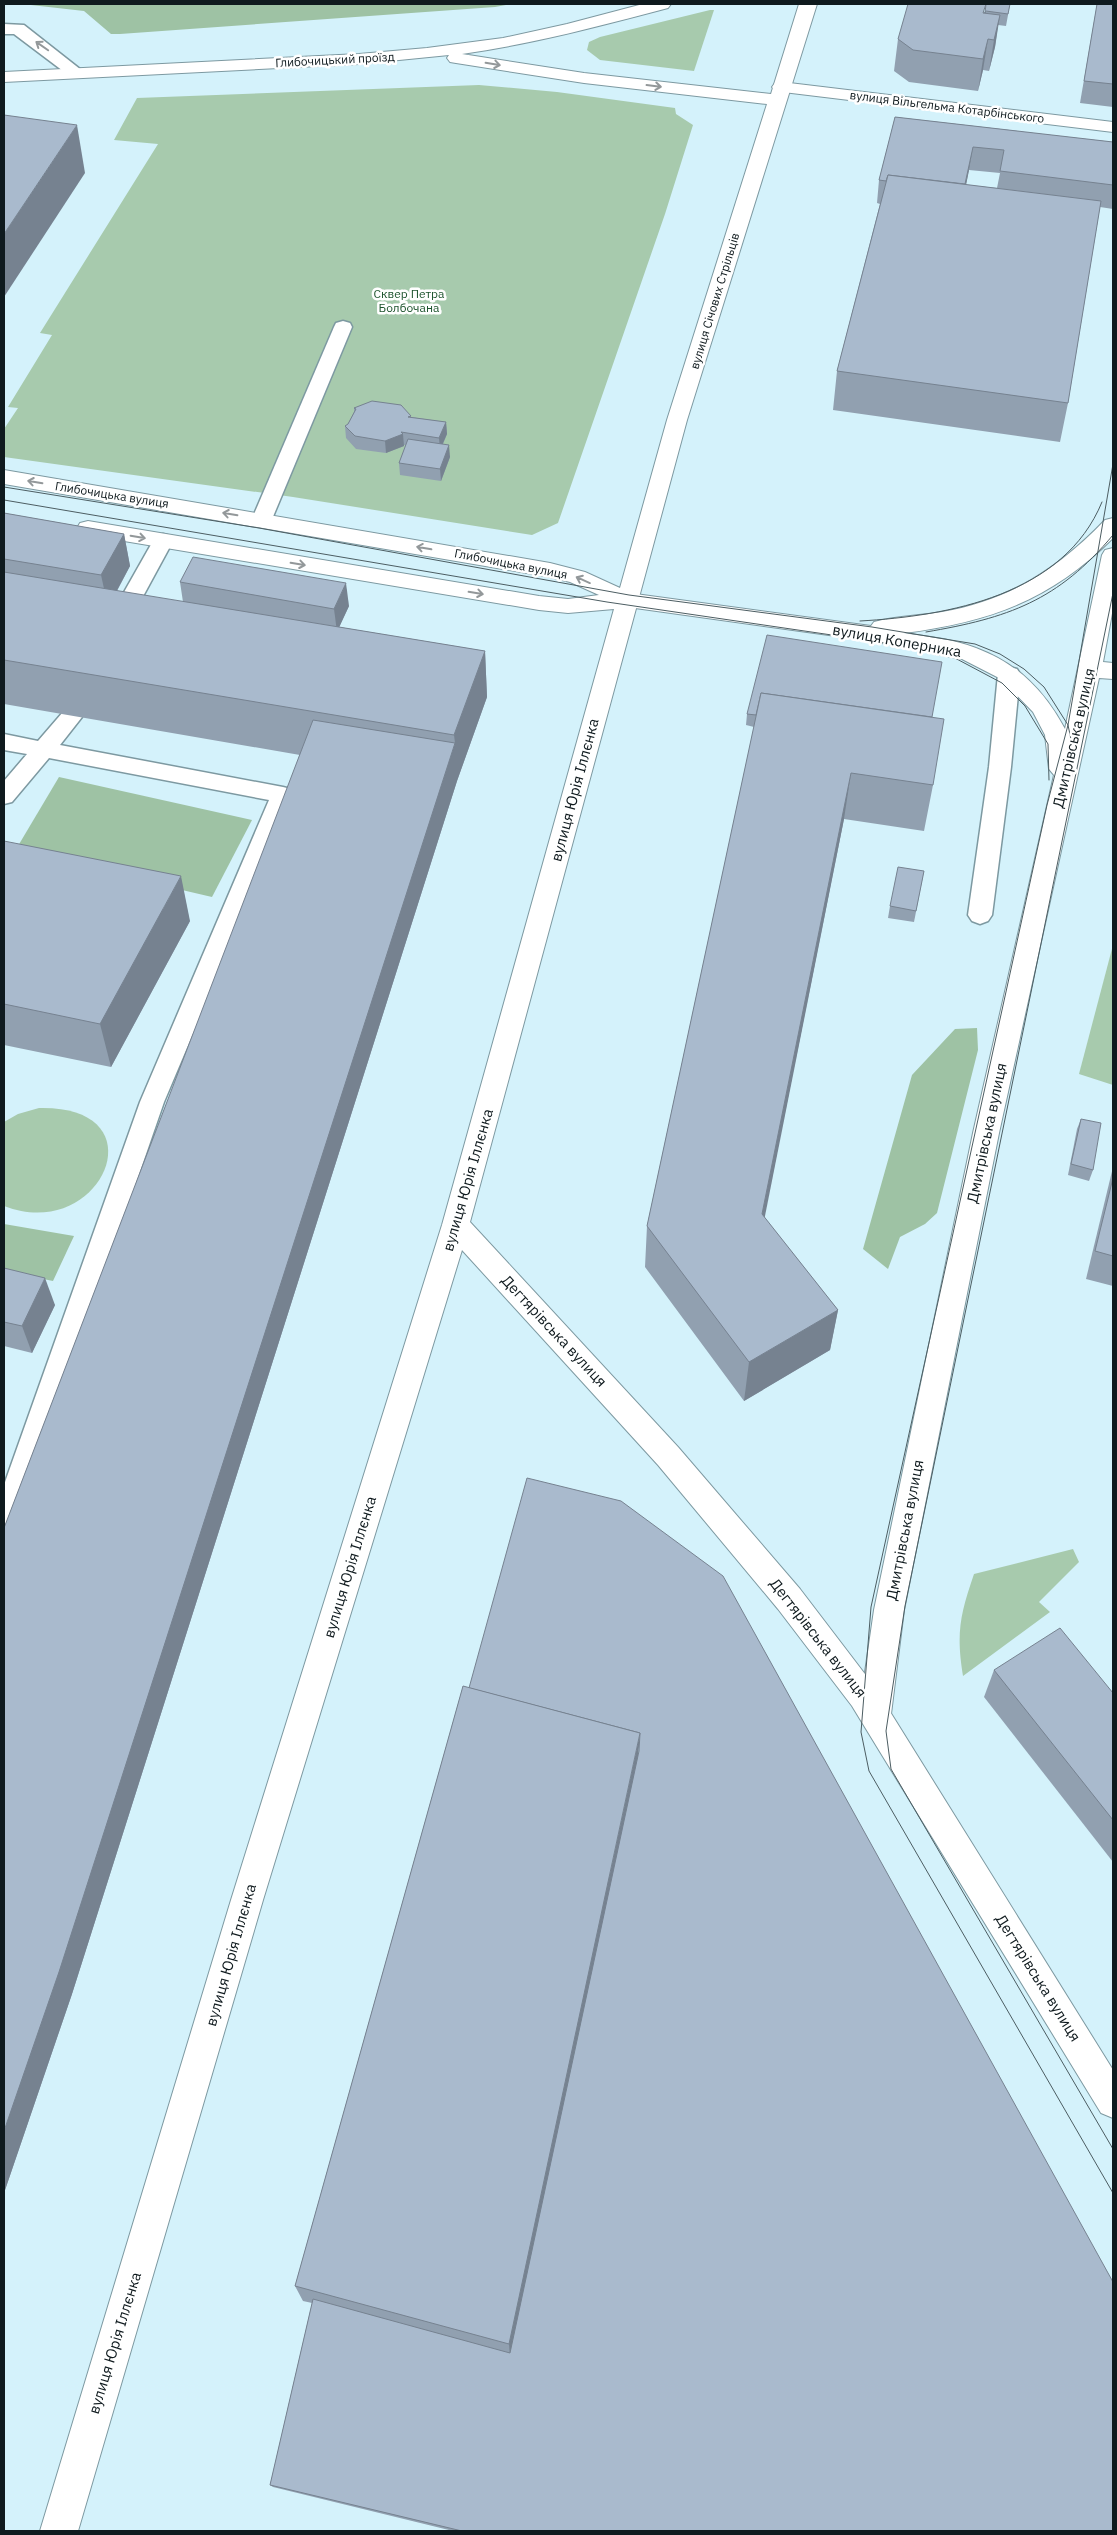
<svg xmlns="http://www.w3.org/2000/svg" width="1117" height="2535" viewBox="0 0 1117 2535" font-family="'IBM Plex Sans',sans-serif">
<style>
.green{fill:#a7caad}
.forest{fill:#9ec2a4}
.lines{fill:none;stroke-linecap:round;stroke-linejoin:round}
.lane-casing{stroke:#7d99a1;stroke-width:3}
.street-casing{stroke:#7d99a1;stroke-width:2}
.secondary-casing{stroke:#7d99a1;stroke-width:2}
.lane{fill:#fff;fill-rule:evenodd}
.street{fill:#fff;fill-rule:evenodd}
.secondary{fill:#fff;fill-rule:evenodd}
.tram{stroke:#4c5d62;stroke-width:1}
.wall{fill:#91a0b0;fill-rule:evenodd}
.shaded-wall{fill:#768290}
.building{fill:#a9bacd;stroke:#768290}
.oneway{stroke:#93989a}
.labels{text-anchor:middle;stroke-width:5;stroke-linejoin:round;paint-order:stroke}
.far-street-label{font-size:12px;fill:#0f1a1e;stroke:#fff}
.far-park-label{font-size:12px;fill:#1c532c;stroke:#fff}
.street-label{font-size:15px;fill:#0f1a1e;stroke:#fff}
</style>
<rect width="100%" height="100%" fill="#d4f2fb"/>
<g class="green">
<path d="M710 10H714L694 71 600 60 587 50 589 42 600 37Z"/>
<path d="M479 85 557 92 675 108 676 114 693 125 665 214 558 523 532 535 293 497 4 457V429L18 408 8 407 52 335 40 333 158 144 114 140 137 98Z"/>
<path d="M1113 945V1085L1079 1074Z"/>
<path d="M39 1108C163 1105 101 1244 4 1206V1122L18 1114Z"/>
<path d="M1073 1549 1079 1562 1039 1602 1050 1612 963 1676C956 1633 960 1615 974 1574Z"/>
</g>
<g class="forest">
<path d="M22 4H511L495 7 120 34H111L84 11Z"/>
<path d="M59 777 252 820 212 897 15 851Z"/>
<path d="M977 1028 978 1050 937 1213 925 1224 900 1237 888 1269 863 1249 912 1075 955 1029Z"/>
<path d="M4 1224 74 1236 53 1281 4 1271Z"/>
</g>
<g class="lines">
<defs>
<g id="lane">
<path d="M4 24 24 25 85 73 83 77H71L14 34H4Z"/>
<path d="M343 321 350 323 352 327 272 519 269 524 262 526 255 524 252 519 334 327 336 323Z"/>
<path d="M163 534 170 536 173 541 128 624 124 629 117 631 110 629 106 624 153 541 156 536Z"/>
<path d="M1009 667 1017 669 1020 674 1011 767 992 915 988 921 980 924 972 921 968 915 989 767 998 674 1001 669Z"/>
<path d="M71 709 79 712 82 717 60 745 283 787 291 789 294 795 164 1102 18 1524 14 1533 4 1537V1485L140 1102 269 800 49 758 12 802 4 804V781L27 754 4 750V734L38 741 63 712Z"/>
</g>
<g id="street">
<path d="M781 82 1113 122V132L775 91 772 87 775 83Z"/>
<path d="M1113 518V538C1051 600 990 622 904 633 927 637 954 639 976 648 1018 664 1044 690 1065 729L1102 555 1105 550 1113 548V608L1103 662 1113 663V679L1099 678 999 1133 904 1610 891 1714 886 1724 875 1729 864 1724 859 1714 874 1610 973 1133 1054 775 1049 769 1045 735 1033 712 1001 679 962 659 872 641 628 607 620 605 617 600 620 595 628 593 871 626 874 622C896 616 920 616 942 612 1010 600 1058 569 1105 520Z"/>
</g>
<path id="secondary" d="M643 4H671L668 8C600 26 532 44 462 54L584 73 771 94 799 4H817L687 420 470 1222 678 1447 800 1589 874 1686 1113 2070V2118L1101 2113 852 1706 778 1609 658 1465 462 1250 263 1900 78 2531H40L231 1900 442 1225 614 609 568 613 539 610 88 535 80 533 77 528 80 523 88 521 539 596 568 599 599 595 570 582 550 577 4 484V470L550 563 585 572 620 588 667 420 767 104 584 83 456 63 450 62 447 58 449 55 359 64 4 82V72L359 54 427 48 503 38 567 24Z"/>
</defs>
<use href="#lane" class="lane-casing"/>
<use href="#street" class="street-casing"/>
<use href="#secondary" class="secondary-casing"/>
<use href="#lane" class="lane"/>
<use href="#street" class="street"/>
<use href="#secondary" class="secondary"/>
<g class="tram">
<path d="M1113 464 1068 725 1047 805 871 1607 861 1732 869 1771 1113 2193"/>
<path d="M4 487 259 528 629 595 872 627 975 644 1000 654 1024 669 1044 687 1068 725 1072 744V776"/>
<path d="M4 500 607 602 893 644 953 657 1002 683 1025 706 1048 744 1049 780"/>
<path d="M1113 593 905 1606 886 1731 891 1769 1113 2149"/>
<path d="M860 621C949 616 1064 595 1102 502"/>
<path d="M926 632C1008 618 1058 601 1113 535"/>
</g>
</g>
<g class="wall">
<path d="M1010 4 1006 26 998 25 995 47 989 71 983 70 978 91 909 82 894 71 898 39Z"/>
<path d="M1097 4H1113V107L1080 103Z"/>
<path d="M895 117 1113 142V209L1100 207 1068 403 1060 442 833 410 837 371 880 204 877 203 879 180ZM969 170 1000 173 997 188 966 185Z"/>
<path d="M354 408 411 416V417L446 422 447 434 443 444 450 457 441 481 400 475 399 463 406 445H404V446L386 453 356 449 346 438 345 426 348 424 354 412Z"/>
<path d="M4 513 124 534 130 566 117 591 183 602 180 582 349 606 339 627 485 651 487 697 457 781 72 1994 4 2193V1528L300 755 4 704Z"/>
<path d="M747 714 932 717 933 785 924 831 844 819 764 1217 838 1310 830 1350 744 1401 645 1267 647 1226 754 727 746 725Z"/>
<path d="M4 841 190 921 111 1067 4 1045Z"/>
<path d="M924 871 914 922 888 918 890 906Z"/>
<path d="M1081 1119 1093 1170 1089 1181 1068 1175 1077 1129Z"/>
<path d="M1113 1167V1286L1086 1279Z"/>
<path d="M4 1268 55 1305 32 1353 4 1346Z"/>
<path d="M994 1670 1113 1693V1862L984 1697Z"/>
<path d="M463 1686 1113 2531H453L273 2487 270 2485 312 2303 303 2301 295 2286Z"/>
</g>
<g class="shaded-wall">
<path d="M1000 15 995 47 989 71 994 40Z"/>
<path d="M988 39 983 70 978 91 983 59Z"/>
<path d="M77 125 85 173 4 297V234Z"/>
<path d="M973 147 969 170 960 214 964 190Z"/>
<path d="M446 422 447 434 440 450 439 438Z"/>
<path d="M403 434 404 446 386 453 385 441Z"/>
<path d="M449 445 450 457 441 481 440 469Z"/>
<path d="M124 534 130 566 108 607 101 575Z"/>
<path d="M346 583 349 606 337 632 334 609Z"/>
<path d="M485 651 487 697 457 781 72 1994 4 2193V2131L455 743 454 735Z"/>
<path d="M851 773 844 819 757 1256 762 1214Z"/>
<path d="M181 876 190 921 111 1067 100 1024Z"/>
<path d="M45 1278 55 1305 32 1353 22 1326Z"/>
<path d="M838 1310 830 1350 744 1401 749 1362Z"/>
<path d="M640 1733 638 1759 510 2357 509 2344Z"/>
</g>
<g class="building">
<path d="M908 4H986L983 13 1000 15 994 40 988 39 983 59 913 50 898 39Z"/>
<path d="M986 4H1010L1008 14 986 11 985 13Z"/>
<path d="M1097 4H1113V84L1084 81Z"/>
<path d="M4 115 77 125 4 234Z"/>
<path d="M895 117 1113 142V185L1000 171 1004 150 973 147 965 184 888 175 886 181 879 180Z"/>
<path d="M888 175 1101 201 1068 403 837 371Z"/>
<path d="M372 401 401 405 411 416 408 417 446 422 439 438 401 432 403 434 385 441 355 436 345 426 348 424 356 409 354 408Z"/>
<path d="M408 439 449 445 440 469 399 463Z"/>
<path d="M4 513 124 534 101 575 4 559Z"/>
<path d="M193 557 346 583 334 609 180 582Z"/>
<path d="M4 572 485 651 454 735 4 660Z"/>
<path d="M767 635 942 662 932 717 761 693 756 715 747 714Z"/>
<path d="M761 693 944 719 933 785 851 773 762 1214 838 1310 749 1362 647 1226Z"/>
<path d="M313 720 455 743 59 1972 4 2131V1528Z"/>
<path d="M4 841 181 876 100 1024 4 1004Z"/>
<path d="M898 867 924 871 916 911 890 906Z"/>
<path d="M1081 1119 1101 1123 1093 1170 1071 1164Z"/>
<path d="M1113 1178V1256L1095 1251Z"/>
<path d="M4 1268 45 1278 22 1326 4 1322Z"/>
<path d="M527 1478 621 1501 723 1576 1113 2282V2531H462L270 2485 313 2299 510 2353 639 1751 640 1733 469 1688Z"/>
<path d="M1060 1628 1113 1693V1820L994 1670Z"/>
<path d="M463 1686 640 1733 509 2344 295 2286Z"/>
</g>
<defs><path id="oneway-shaft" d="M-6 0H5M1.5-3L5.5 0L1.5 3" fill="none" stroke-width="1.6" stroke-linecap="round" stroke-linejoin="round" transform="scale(1.25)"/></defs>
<g class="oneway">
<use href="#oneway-shaft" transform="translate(42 46) rotate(-145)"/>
<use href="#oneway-shaft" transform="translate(493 64) rotate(9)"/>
<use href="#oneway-shaft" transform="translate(654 86) rotate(7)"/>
<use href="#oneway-shaft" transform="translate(35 482) rotate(-171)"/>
<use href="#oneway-shaft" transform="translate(230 514) rotate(-171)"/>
<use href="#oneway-shaft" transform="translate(138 537) rotate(10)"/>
<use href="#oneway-shaft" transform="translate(424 548) rotate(-170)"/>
<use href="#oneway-shaft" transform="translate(298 564) rotate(9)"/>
<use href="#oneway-shaft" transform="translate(583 580) rotate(-156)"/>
<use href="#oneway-shaft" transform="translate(476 593) rotate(9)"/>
</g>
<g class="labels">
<g class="far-street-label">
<text transform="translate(335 60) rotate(-3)" y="4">Глибочицький проїзд</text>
<text transform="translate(947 107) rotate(7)" y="4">вулиця Вільгельма Котарбінського</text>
<text transform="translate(715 301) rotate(-73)" y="4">вулиця Січових Стрільців</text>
<text transform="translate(112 495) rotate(9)" y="4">Глибочицька вулиця</text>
<text transform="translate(511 564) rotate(11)" y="4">Глибочицька вулиця</text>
</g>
<g class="far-park-label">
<text x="409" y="298">Сквер Петра<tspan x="409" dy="14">Болбочана</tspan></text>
</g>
<g class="street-label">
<text transform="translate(897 641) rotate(10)" y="5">вулиця Коперника</text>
<text transform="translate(1074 738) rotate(-77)" y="5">Дмитрівська вулиця</text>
<text transform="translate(575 790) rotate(-75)" y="5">вулиця Юрія Іллєнка</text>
<text transform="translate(987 1133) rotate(-78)" y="5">Дмитрівська вулиця</text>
<text transform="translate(468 1180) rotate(-74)" y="5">вулиця Юрія Іллєнка</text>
<text transform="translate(554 1331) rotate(47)" y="5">Дегтярівська вулиця</text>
<text transform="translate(905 1530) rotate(-79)" y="5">Дмитрівська вулиця</text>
<text transform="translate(350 1567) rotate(-73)" y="5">вулиця Юрія Іллєнка</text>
<text transform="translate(818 1638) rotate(52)" y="5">Дегтярівська вулиця</text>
<text transform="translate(231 1955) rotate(-74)" y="5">вулиця Юрія Іллєнка</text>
<text transform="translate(1038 1978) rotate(58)" y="5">Дегтярівська вулиця</text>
<text transform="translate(115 2343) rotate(-73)" y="5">вулиця Юрія Іллєнка</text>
</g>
</g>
<rect width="1117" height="2535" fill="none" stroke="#0f1a1e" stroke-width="10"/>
</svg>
